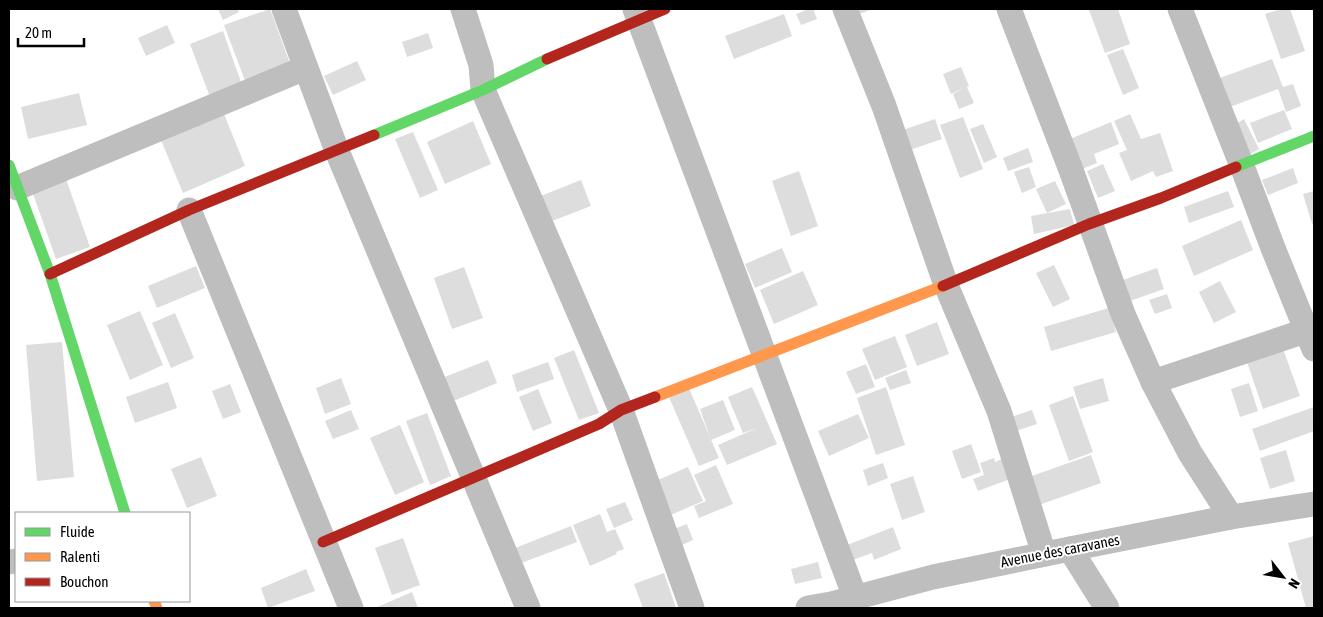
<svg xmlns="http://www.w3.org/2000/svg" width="1323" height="617" viewBox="0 0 1323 617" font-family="'Asap Condensed',sans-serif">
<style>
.building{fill:#ddd}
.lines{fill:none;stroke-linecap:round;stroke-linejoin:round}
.street{stroke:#bebebe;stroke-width:25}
.fast{stroke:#63d668;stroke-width:11}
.slow{stroke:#ff974d;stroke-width:11}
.jam{stroke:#b3261e;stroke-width:11}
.labels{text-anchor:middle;stroke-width:4;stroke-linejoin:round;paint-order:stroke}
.street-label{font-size:15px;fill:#000;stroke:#fff}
</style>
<rect width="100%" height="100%" fill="#fff"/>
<g class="building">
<path d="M218 9H237L239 12 223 20Z"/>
<path d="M270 9 292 69 247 86 224 25Z"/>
<path d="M809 9H813L817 19 801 25 796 14Z"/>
<path d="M854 9H873L856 15Z"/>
<path d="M1091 9H1118L1130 44 1105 53 1089 10Z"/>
<path d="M1281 9H1290L1305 51 1281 59 1265 14Z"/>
<path d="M784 14 792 36 734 59 725 36Z"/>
<path d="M167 25 175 43 146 56 138 38Z"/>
<path d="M223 31 242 85 210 97 190 44Z"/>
<path d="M428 33 433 48 407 57 402 42Z"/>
<path d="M1123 49 1139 88 1123 95 1107 55Z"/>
<path d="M1272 59 1283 87 1293 84 1301 106 1286 112 1278 89 1227 108 1217 79Z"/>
<path d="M357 61 366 80 333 95 324 76Z"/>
<path d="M961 67 969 86 967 87 974 103 959 109 953 94 964 88 951 94 943 74Z"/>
<path d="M79 93 87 125 28 139 21 107Z"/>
<path d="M1284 110 1292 129 1258 143 1250 123Z"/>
<path d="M224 114 245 166 183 193 161 140Z"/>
<path d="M1130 114 1141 139 1160 133 1173 171 1156 177 1153 171 1131 181 1119 153 1127 150 1114 121Z"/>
<path d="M963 117 983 169 960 178 940 125Z"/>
<path d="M935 119 942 139 901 153 894 133Z"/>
<path d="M1244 119 1259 149 1247 156 1232 126Z"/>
<path d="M473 121 491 164 445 184 427 142Z"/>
<path d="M1111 122 1119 144 1094 154 1097 163 1082 169 1070 139Z"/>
<path d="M983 124 997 157 984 163 970 129Z"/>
<path d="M413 132 438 190 420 198 395 139Z"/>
<path d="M1028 148 1033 162 1008 171 1003 158Z"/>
<path d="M1103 164 1115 191 1098 198 1087 171Z"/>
<path d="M1029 167 1036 187 1022 193 1014 172Z"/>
<path d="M1293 168 1298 183 1268 195 1262 180Z"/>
<path d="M799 171 818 226 791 236 772 181Z"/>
<path d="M66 179 90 247 56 259 32 191Z"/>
<path d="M581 180 591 206 547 223 538 197Z"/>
<path d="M1055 181 1066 204 1047 213 1036 189Z"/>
<path d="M1228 191 1234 207 1189 223 1184 207Z"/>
<path d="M1314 191V223L1312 224 1303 194Z"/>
<path d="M1070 209 1074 225 1034 234 1031 216Z"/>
<path d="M1241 220 1253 250 1194 276 1182 246Z"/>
<path d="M782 248 792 272 755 288 745 264Z"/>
<path d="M1054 265 1070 299 1053 307 1036 273Z"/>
<path d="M196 266 205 288 157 308 148 286Z"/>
<path d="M464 267 483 318 452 329 434 278Z"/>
<path d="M1157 268 1164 289 1130 301 1123 280Z"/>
<path d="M803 271 818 305 774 324 760 290Z"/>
<path d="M1220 281 1236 312 1214 323 1199 292Z"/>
<path d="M1167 294 1172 308 1155 314 1149 300Z"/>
<path d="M1109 308 1116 332 1051 351 1044 327Z"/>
<path d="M140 311 163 365 130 380 107 325Z"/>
<path d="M175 313 194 358 171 368 152 323Z"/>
<path d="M937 322 949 354 917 366 905 335Z"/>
<path d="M895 336 907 367 875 380 862 349Z"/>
<path d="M62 342 74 477 37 481 26 345Z"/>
<path d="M1282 346 1300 396 1263 409 1246 359Z"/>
<path d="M574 350 599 413 579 420 554 358Z"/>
<path d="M488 360 497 383 451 402 442 378Z"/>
<path d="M548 362 554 379 517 392 512 375Z"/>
<path d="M866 364 875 387 856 394 846 372Z"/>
<path d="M906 370 911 383 890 390 885 378Z"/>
<path d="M341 378 351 404 325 414 316 388Z"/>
<path d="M1103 378 1109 401 1080 409 1073 387Z"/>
<path d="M168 382 177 408 135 423 126 397Z"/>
<path d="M1249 383 1258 411 1240 417 1231 389Z"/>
<path d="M230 384 241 412 223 419 212 391Z"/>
<path d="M688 386 719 458 699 466 668 395Z"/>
<path d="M752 387 777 444 727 465 718 445 757 428 743 433 728 397Z"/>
<path d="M886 387 905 445 876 455 857 398Z"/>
<path d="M538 389 552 423 533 431 519 397Z"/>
<path d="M1073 396 1093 452 1069 461 1049 405Z"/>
<path d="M723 400 735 430 711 440 700 409Z"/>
<path d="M1314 407V431L1260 451 1252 429Z"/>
<path d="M351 410 359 429 333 439 325 421Z"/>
<path d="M1032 410 1037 424 1010 433 1005 419Z"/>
<path d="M427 413 451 476 430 485 406 421Z"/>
<path d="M858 414 869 438 829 456 818 431Z"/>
<path d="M400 425 424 482 395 495 370 438Z"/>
<path d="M971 444 981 472 962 479 952 451Z"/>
<path d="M1286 450 1295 481 1270 489 1260 458Z"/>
<path d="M1091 455 1101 483 1039 505 1029 477Z"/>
<path d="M201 457 217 496 187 508 171 469Z"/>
<path d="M994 458 995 462 1002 459 1010 479 978 491 973 479 984 475 980 463Z"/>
<path d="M883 463 888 478 868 486 863 470Z"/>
<path d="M716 465 733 504 699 518 694 506 706 501 694 475Z"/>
<path d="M688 467 703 501 666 517 651 483Z"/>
<path d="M913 476 925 512 902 520 890 484Z"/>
<path d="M625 502 633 520 614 528 606 509Z"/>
<path d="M600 514 607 532 615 529 624 549 616 552 617 554 590 566 573 525Z"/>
<path d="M687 524 693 540 673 549 666 532Z"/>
<path d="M571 526 577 542 516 565 510 550Z"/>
<path d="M893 527 901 549 874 560 872 553 853 560 847 545Z"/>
<path d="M1314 536V608H1306L1288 543Z"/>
<path d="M403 538 420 585 392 595 375 548Z"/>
<path d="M818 562 822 578 795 584 791 569Z"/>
<path d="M306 569 315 591 268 608 261 588Z"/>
<path d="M664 573 676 608H643L634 584Z"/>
<path d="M412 592 418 608H375Z"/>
</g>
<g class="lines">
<g class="street">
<path d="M284 9 337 151 528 608"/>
<path d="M463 9 481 65 483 90 621 410 692 608"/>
<path d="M635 9 855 597"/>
<path d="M845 9 884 106 946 285 999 411 1044 554"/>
<path d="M1009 9 1071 170 1123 314 1153 382 1190 453 1231 517"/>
<path d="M1180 9 1242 166 1273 248 1314 349"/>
<path d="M17 188 305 68"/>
<path d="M189 210 351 608"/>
<path d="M1153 382 1314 328"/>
<path d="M1070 549 1107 608"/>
<path d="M9 562 16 561"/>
<path d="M808 608 831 604 933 577 1070 549 1231 517 1314 504"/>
</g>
<g class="fast">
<path d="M374 135 483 90 547 59"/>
<path d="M9 165 50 274 125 513"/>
<path d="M1236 167 1314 136"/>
</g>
<g class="slow">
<path d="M655 397 943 286"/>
<path d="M154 601 157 608"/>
</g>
<g class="jam">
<path d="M547 59 665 9"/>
<path d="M50 274 189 210 374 135"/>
<path d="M943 286 1089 224 1161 198 1236 167"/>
<path d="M323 542 599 424 621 410 655 397"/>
</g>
</g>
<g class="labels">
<g class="street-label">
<text transform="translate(1060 551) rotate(-11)" y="5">Avenue des caravanes</text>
</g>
</g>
<rect width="1323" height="617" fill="none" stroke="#000000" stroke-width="20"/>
<rect x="15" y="512" width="175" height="90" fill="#ffffff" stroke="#999999"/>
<rect x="25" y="528" width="25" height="8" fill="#63d668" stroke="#999999"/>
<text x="60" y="537" font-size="15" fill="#000000">Fluide</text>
<rect x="25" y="553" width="25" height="8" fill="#ff974d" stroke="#999999"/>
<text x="60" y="562" font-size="15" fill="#000000">Ralenti</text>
<rect x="25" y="578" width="25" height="8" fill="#b3261e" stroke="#999999"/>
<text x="60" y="587" font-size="15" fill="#000000">Bouchon</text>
<g transform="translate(1283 577) rotate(121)" stroke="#ffffff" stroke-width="4" paint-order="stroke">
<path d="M0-4L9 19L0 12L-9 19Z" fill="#000000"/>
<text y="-8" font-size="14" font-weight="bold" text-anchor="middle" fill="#000000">N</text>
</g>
<path d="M18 38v8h66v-8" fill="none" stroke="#000000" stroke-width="2.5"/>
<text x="25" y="38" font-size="15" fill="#000000" stroke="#ffffff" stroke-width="4" paint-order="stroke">20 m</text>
</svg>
